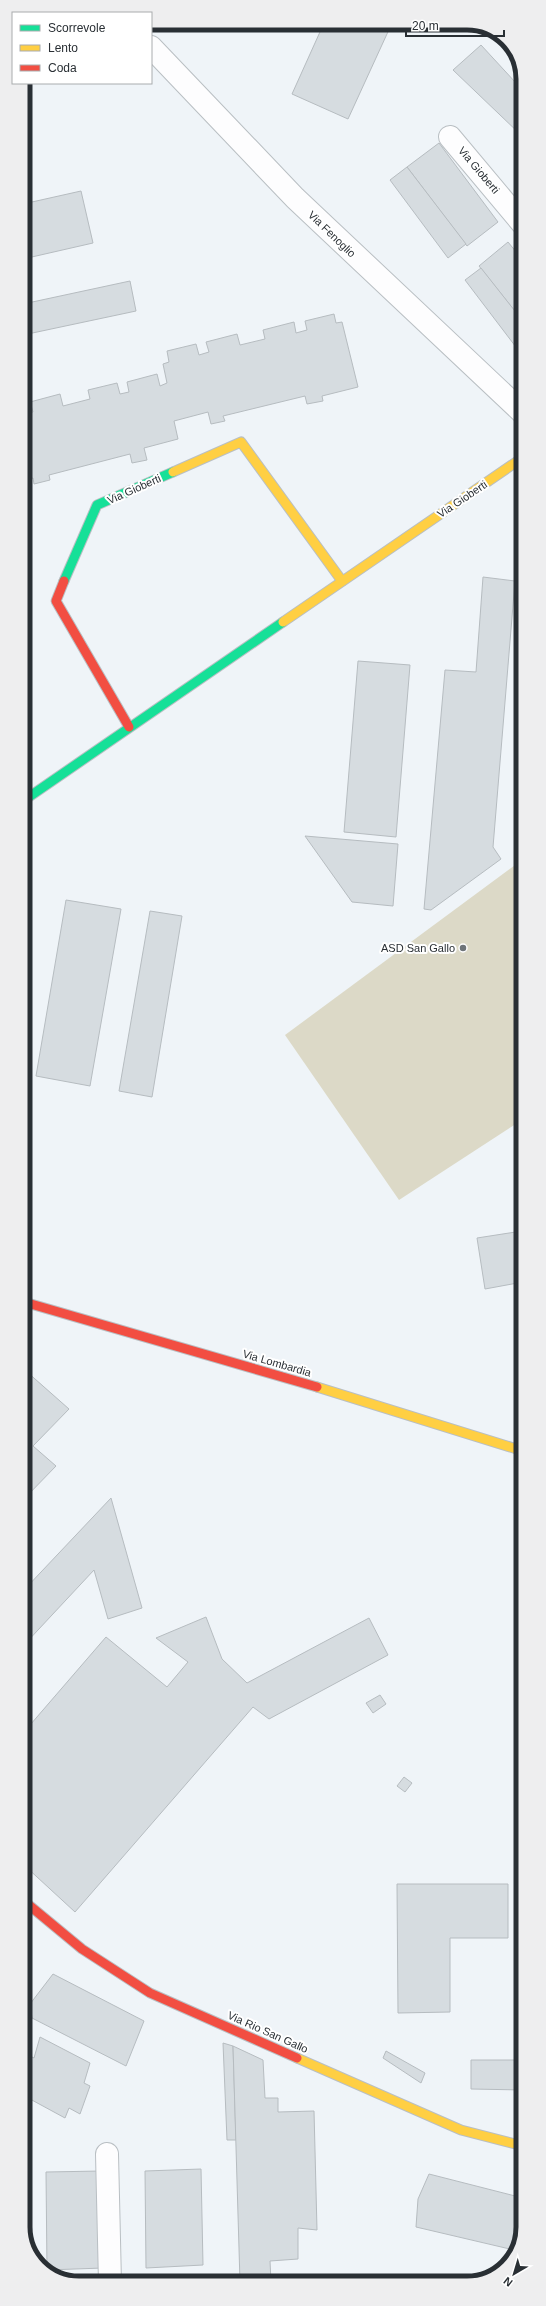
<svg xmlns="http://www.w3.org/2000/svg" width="546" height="2306" viewBox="0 0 546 2306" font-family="Helvetica,sans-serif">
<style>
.green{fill:#dcd9c7}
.building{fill:#d6dce0;stroke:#b6bcc0}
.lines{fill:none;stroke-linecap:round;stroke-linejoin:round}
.street-casing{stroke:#b9bfc3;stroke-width:24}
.fast-casing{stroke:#b9bfc3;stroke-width:11}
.slow-casing{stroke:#b9bfc3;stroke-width:11}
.jam-casing{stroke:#b9bfc3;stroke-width:11}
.street{stroke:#fdfdfe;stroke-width:22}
.fast{stroke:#16e098;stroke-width:9}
.slow{stroke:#ffcf43;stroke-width:9}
.jam{stroke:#f24e42;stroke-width:9}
.poi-dot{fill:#6e7479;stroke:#fff;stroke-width:1.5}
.labels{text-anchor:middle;stroke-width:4;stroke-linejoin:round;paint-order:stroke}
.street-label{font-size:11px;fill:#292f34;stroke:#fff}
.poi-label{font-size:11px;fill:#292f34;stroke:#fff;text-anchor:end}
.rim{fill:none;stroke:#292f34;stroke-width:5}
</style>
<rect width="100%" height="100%" fill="#eff4f8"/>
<path class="green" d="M522 860V1120L399 1200 285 1035Z"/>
<g class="building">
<path d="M324 23H392L348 119 292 94Z"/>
<path d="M481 45 516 83 522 79V136L453 70Z"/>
<path d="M439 143 498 222 467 246 407 167Z"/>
<path d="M407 167 466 244 448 258 390 180Z"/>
<path d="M81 191 93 243 23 259V204Z"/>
<path d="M508 242 522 259V320L479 266Z"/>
<path d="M481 268 522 320V355L465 280Z"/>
<path d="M130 281 136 311 23 335V304Z"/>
<path d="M334 314 336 323 342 322 358 387 322 396 323 401 307 404 305 396 223 416 225 421 211 424 208 412 174 421 178 439 144 448 147 460 132 463 130 454 49 475 50 480 34 484 33 478 23 481V414L33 412 30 402 60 394 63 406 90 399 88 390 117 383 120 394 129 392 127 382 157 374 160 386 167 383 163 364 169 362 167 351 196 344 199 355 209 352 206 342 237 334 240 345 265 339 263 330 294 322 296 333 307 330 305 321Z"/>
<path d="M483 577 515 581 493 847 501 859 431 910 424 909 445 670 476 672Z"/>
<path d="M358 661 410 665 396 837 344 832Z"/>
<path d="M305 836 398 844 393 906 352 902Z"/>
<path d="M66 900 121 909 90 1086 36 1076Z"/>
<path d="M150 911 182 916 152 1097 119 1091Z"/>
<path d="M522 1231 523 1282 485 1289 477 1238Z"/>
<path d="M26 1371 69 1409 33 1446 56 1466 24 1499V1373Z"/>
<path d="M111 1498 142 1608 108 1619 94 1570 24 1645V1590Z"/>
<path d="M206 1617 222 1659 247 1683 369 1618 388 1655 269 1719 253 1707 75 1912 24 1865V1732L106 1637 167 1687 188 1662 156 1638Z"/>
<path d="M380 1695 386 1704 373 1713 366 1703Z"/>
<path d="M404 1777 412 1783 405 1792 397 1786Z"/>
<path d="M397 1884H508V1938H450V2012L398 2013Z"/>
<path d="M53 1974 144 2021 126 2066 32 2018 30 2004Z"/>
<path d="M40 2037 90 2063 84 2083 90 2086 80 2114 69 2108 65 2118 30 2099 27 2087 24 2085V2053L34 2058Z"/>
<path d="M223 2043 233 2046 236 2140H227Z"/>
<path d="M233 2046 263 2060 265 2098H278V2112L314 2111 317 2230 298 2228V2259L270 2261 271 2282H240Z"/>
<path d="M386 2051 425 2073 421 2083 383 2058Z"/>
<path d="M471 2060H523V2090L471 2089Z"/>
<path d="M201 2169 203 2265 146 2268 145 2171Z"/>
<path d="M101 2171 103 2268 47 2270 46 2172Z"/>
<path d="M429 2174 523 2198V2228L514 2250 416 2227 418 2199Z"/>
</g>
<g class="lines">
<defs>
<g id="street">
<path d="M151 47 295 198 522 412"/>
<path d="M450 137 522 223"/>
<path d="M107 2154 110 2283"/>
</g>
<g id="fast">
<path d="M64 581 97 505 173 472"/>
<path d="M23 801 283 622"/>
</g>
<g id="slow">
<path d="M173 472 241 442 342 581"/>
<path d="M283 622 522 458"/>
<path d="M317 1387 523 1451"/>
<path d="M297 2058 461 2130 523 2146"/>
</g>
<g id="jam">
<path d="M64 581 56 601 129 727"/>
<path d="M24 1302 317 1387"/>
<path d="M24 1901 82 1949 150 1993 297 2058"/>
</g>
</defs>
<use href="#street" class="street-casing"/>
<use href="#fast" class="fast-casing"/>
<use href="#slow" class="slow-casing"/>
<use href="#jam" class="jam-casing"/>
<use href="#street" class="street"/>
<use href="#fast" class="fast"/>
<use href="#slow" class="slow"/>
<use href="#jam" class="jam"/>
</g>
<circle class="poi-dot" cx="463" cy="948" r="4"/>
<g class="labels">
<g class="street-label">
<text transform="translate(479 170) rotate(50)" y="4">Via Gioberti</text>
<text transform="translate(332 234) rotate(44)" y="4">Via Fenoglio</text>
<text transform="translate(134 489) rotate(-24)" y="4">Via Gioberti</text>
<text transform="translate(462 499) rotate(-34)" y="4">Via Gioberti</text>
<text transform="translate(277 1363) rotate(16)" y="4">Via Lombardia</text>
<text transform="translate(268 2032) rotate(24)" y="4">Via Rio San Gallo</text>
</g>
<g class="poi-label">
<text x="455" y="952">ASD San Gallo</text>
</g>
</g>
<path d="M0 0H546V2306H0ZM79 30H467A49 49 0 0 1 516 79V2227A49 49 0 0 1 467 2276H79A49 49 0 0 1 30 2227V79A49 49 0 0 1 79 30Z" fill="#eeeeef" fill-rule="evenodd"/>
<path class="rim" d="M79 30H467A49 49 0 0 1 516 79V2227A49 49 0 0 1 467 2276H79A49 49 0 0 1 30 2227V79A49 49 0 0 1 79 30Z"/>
<rect x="12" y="12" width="140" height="72" fill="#ffffff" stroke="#a9acae"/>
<rect x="20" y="25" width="20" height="6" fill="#16e098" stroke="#a9acae"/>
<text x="48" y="32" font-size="12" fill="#292f34">Scorrevole</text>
<rect x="20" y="45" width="20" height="6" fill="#ffcf43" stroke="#a9acae"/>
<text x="48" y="52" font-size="12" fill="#292f34">Lento</text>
<rect x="20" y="65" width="20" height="6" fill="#f24e42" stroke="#a9acae"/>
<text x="48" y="72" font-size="12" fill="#292f34">Coda</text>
<g transform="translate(514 2274) rotate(218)" stroke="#ffffff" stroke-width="3" paint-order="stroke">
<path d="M0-3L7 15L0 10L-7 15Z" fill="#292f34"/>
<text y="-6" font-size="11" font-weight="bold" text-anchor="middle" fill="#292f34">N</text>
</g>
<path d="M406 30v6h98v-6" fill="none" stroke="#292f34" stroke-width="2"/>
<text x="412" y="30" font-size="12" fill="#292f34" stroke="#ffffff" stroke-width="3" paint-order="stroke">20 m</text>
</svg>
